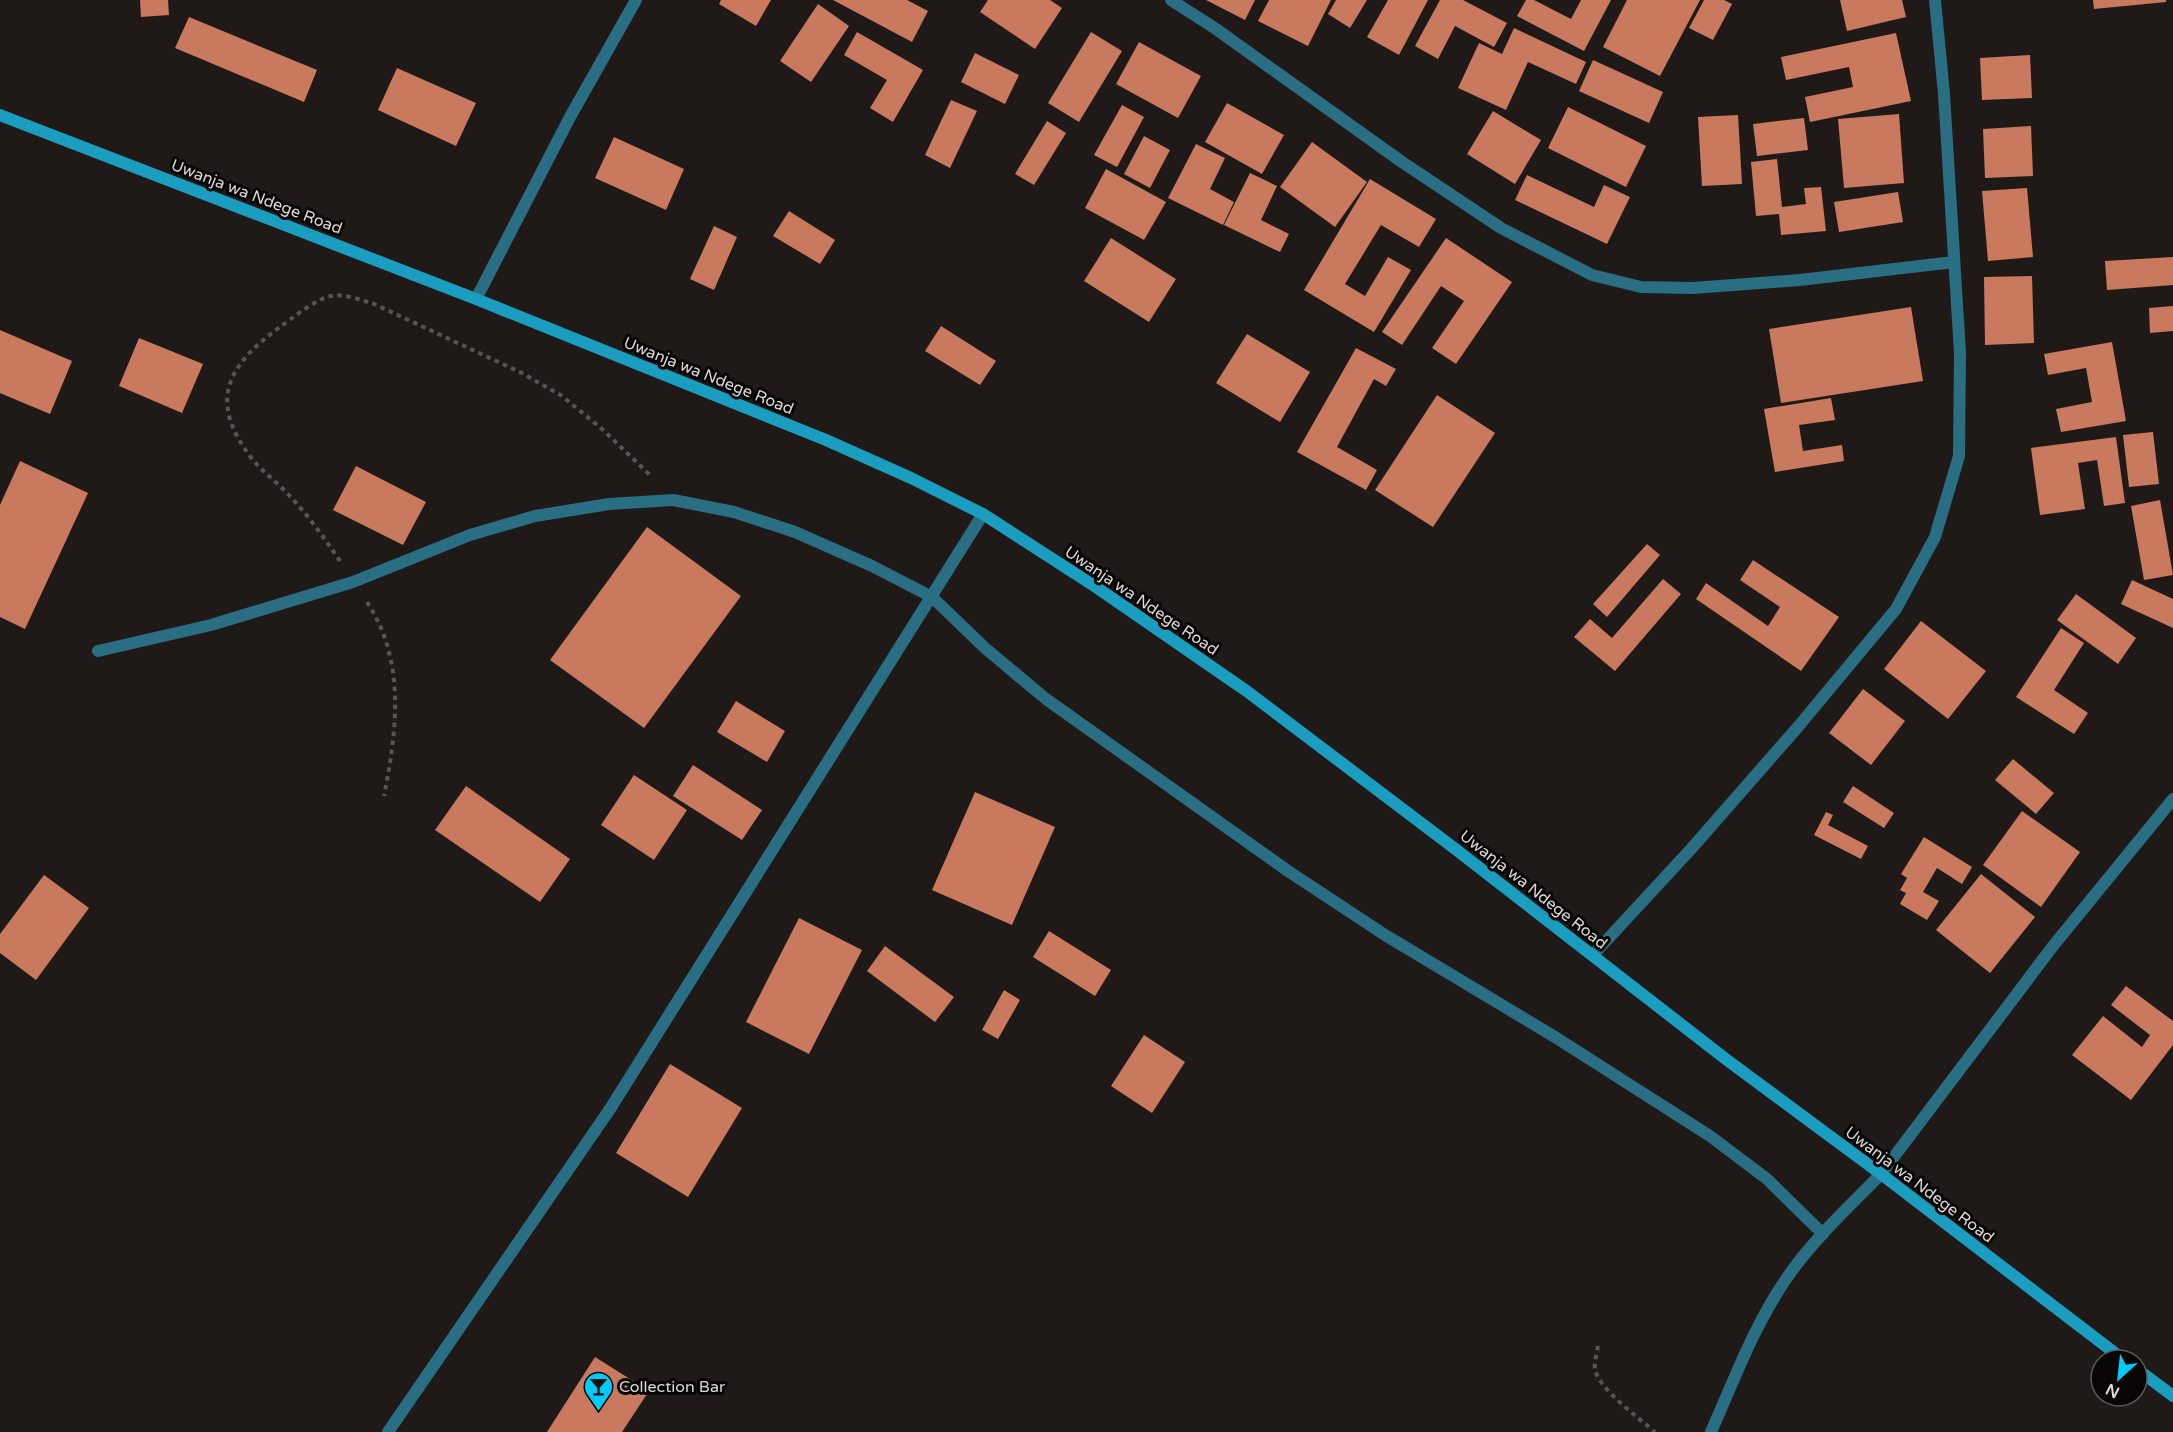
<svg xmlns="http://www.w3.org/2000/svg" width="2173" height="1432" viewBox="0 0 2173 1432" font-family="'Varela Round',sans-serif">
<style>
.building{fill:#c9795e}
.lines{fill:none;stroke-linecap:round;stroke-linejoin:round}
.path{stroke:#595453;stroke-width:4;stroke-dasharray:4.5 4.5;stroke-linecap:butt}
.service{stroke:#296e83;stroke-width:12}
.minor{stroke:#296e83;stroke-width:12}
.secondary{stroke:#1a9dbf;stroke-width:12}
.labels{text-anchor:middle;stroke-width:6;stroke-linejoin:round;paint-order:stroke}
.street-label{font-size:16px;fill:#dcd8d7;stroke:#080605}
.poi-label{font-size:16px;fill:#dcd8d7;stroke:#080605;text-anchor:start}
</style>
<rect width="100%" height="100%" fill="#1f1a18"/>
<g class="building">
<path d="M140 0H168L169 15 141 17Z"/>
<path d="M721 0H771L756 26 719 4Z"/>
<path d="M833 0H907L928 11 912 42Z"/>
<path d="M988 0H1050L1062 8 1035 49 980 12Z"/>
<path d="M1206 0H1255L1245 20Z"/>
<path d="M1269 0H1331L1308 46 1258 21Z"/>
<path d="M1336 0H1367L1350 28 1328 14Z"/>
<path d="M1388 0H1428L1399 55 1367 37Z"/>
<path d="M1440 0H1463L1507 23 1494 47 1455 26 1438 59 1415 46Z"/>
<path d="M1526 0H1534L1571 19 1581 0H1611L1584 51 1517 16Z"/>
<path d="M1627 0H1700L1660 76 1603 47Z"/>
<path d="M1704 0H1724L1732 4 1713 40 1689 28Z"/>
<path d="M1840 0H1902L1906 17 1847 31Z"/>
<path d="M2093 0H2166V2L2094 9Z"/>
<path d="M818 4 849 26 811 82 780 61Z"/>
<path d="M189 17 317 70 304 102 175 48Z"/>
<path d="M1514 28 1586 62 1576 84 1528 62 1506 110 1458 88 1479 43 1502 54Z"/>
<path d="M857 32 923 70 893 122 870 108 887 80 844 55Z"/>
<path d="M1091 32 1122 51 1079 122 1048 103Z"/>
<path d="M1896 33 1911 101 1810 122 1805 97 1853 87 1849 67 1786 80 1781 57Z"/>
<path d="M1139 42 1201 76 1178 118 1116 84Z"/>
<path d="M975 53 1019 75 1005 104 961 82Z"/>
<path d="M2030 55 2032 98 1982 100 1980 58Z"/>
<path d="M1593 60 1663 92 1649 123 1579 91Z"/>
<path d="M397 68 476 103 456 146 378 110Z"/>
<path d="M951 100 977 111 950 168 925 155Z"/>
<path d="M1227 103 1284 135 1262 174 1205 142Z"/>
<path d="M1122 105 1144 117 1117 167 1094 155Z"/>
<path d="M1568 107 1646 146 1626 187 1548 148Z"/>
<path d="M1493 111 1541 140 1515 184 1467 154Z"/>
<path d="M1899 114 1904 183 1844 188 1838 119Z"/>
<path d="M1738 115 1742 184 1702 186 1698 117Z"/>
<path d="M1804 118 1808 150 1757 156 1753 124Z"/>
<path d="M1047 121 1066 133 1034 185 1015 174Z"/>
<path d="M2031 126 2033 176 1985 178 1983 129Z"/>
<path d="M1144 136 1170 150 1150 188 1124 174Z"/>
<path d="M614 137 684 169 666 210 595 178Z"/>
<path d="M1312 142 1367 182 1335 227 1280 187Z"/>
<path d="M1196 144 1225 158 1210 189 1234 202 1223 225 1168 198Z"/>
<path d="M1777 159 1782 207 1806 204 1804 188 1821 187 1826 231 1781 235 1779 214 1756 216 1751 162Z"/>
<path d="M1106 169 1166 202 1144 240 1085 208Z"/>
<path d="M1250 173 1277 186 1261 220 1289 234 1280 252 1224 225Z"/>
<path d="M1527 175 1594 207 1604 185 1630 197 1607 244 1515 200Z"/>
<path d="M1370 179 1436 219 1419 247 1381 225 1345 284 1365 296 1388 257 1411 270 1374 332 1304 290Z"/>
<path d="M2027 188 2033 257 1988 261 1982 191Z"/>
<path d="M1898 192 1903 222 1839 232 1834 202Z"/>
<path d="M789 211 835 240 820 264 773 236Z"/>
<path d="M714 226 737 237 714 290 690 279Z"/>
<path d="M1111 238 1176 279 1149 322 1084 281Z"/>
<path d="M1446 238 1512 282 1456 364 1432 348 1464 301 1441 286 1402 345 1382 332Z"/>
<path d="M2173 257V285L2107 290 2105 261Z"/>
<path d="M2032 276 2034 343 1985 345 1984 277Z"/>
<path d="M2173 306V331L2150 333 2149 308Z"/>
<path d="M1911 307 1923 381 1781 403 1769 329Z"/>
<path d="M941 326 996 361 980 385 925 351Z"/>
<path d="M0 330 72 361 50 414 0 393Z"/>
<path d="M1247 334 1310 372 1280 422 1216 383Z"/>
<path d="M139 338 203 364 182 413 119 386Z"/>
<path d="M2112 342 2126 421 2061 432 2056 409 2092 402 2086 368 2048 375 2044 354Z"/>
<path d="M1356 348 1396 369 1386 386 1374 379 1337 447 1377 470 1366 490 1297 452Z"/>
<path d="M1437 395 1495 433 1433 527 1375 490Z"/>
<path d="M1831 398 1835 420 1799 425 1803 451 1842 445 1844 461 1775 472 1764 409Z"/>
<path d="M2153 432 2159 484 2129 487 2123 435Z"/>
<path d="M2116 437 2125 503 2104 506 2097 460 2078 463 2085 509 2040 515 2031 448Z"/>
<path d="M20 461 88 493 25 629 0 617V505Z"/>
<path d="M356 466 426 502 403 545 333 510Z"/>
<path d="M2160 500 2173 575 2144 580 2131 506Z"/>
<path d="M647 527 741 596 644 728 550 660Z"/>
<path d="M1647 544 1660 555 1607 617 1593 604Z"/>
<path d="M1753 560 1839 617 1801 671 1696 599 1706 583 1768 626 1780 607 1740 580Z"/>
<path d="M1663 579 1681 594 1615 671 1574 637 1590 619 1612 638Z"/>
<path d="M2132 580 2173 599V628L2121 604Z"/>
<path d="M2076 594 2136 638 2118 664 2057 620Z"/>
<path d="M1921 621 1986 671 1948 719 1884 669Z"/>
<path d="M2061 628 2084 643 2054 690 2088 713 2074 734 2016 697Z"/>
<path d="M1863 689 1905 721 1871 765 1829 733Z"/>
<path d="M736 701 785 731 767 762 717 732Z"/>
<path d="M2013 759 2054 793 2036 814 1995 780Z"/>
<path d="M693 765 762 810 742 840 673 796Z"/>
<path d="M634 775 687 810 654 860 601 825Z"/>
<path d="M466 786 570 859 540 902 435 830Z"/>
<path d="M1853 786 1894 813 1884 828 1843 802Z"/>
<path d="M975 792 1055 827 1012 925 932 890Z"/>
<path d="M2022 811 2080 852 2041 907 1983 865Z"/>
<path d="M1826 812 1833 815 1828 825 1868 846 1861 859 1814 835Z"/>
<path d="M1924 837 1972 867 1962 884 1937 868 1923 892 1939 901 1927 920 1900 904 1906 893 1900 890 1907 878 1901 874Z"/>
<path d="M1981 874 2035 917 1990 973 1936 930Z"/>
<path d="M44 875 89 908 36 980 0 953V934Z"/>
<path d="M799 918 862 950 809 1054 746 1022Z"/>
<path d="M1049 931 1111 970 1095 996 1033 957Z"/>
<path d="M885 946 954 997 935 1022 867 971Z"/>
<path d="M2126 986 2173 1021V1045L2131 1100 2072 1055 2103 1016 2142 1047 2150 1035 2111 1005Z"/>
<path d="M1004 990 1020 1000 998 1039 982 1030Z"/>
<path d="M1144 1035 1185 1062 1152 1113 1111 1086Z"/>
<path d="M670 1064 742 1108 688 1197 616 1153Z"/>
<path d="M595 1357 649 1391 622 1432H547Z"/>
</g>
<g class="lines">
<g class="path">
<path d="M340 561C323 536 305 511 283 489 273 479 262 471 253 460 208 403 225 367 280 327 294 317 314 300 331 296 344 293 359 300 372 303L522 373 562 396 602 429 651 476"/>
<path d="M367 602C406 661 397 730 384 796"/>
<path d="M1598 1346C1597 1352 1594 1363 1595 1370 1600 1390 1639 1418 1655 1432"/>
</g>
<path class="service" d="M1711 1432C1735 1378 1756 1320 1791 1272 1817 1236 1850 1206 1881 1174"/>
<g class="minor">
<path d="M1171 0 1216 29 1402 162 1501 228 1592 275 1641 287 1693 288 1800 280 1954 262"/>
<path d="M476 299 570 117 636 0"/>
<path d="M98 651 211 625 353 582 470 535 535 516 609 504 673 500 734 512 795 532 872 566 932 597 985 648 1046 699 1288 871 1385 935 1555 1037 1710 1136 1767 1179 1823 1234"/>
<path d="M1593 955 1691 849 1797 728 1896 609 1935 537 1959 456 1960 353 1944 94 1935 0"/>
<path d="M1881 1174 2053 946 2173 799"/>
<path d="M388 1432 610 1109 983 514"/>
</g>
<g class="secondary">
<path d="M0 115 476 299 826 440 911 478 983 514 1096 587 1248 692 1454 848 1727 1060 1881 1174 2124 1360"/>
<path d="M2137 1369 2173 1396"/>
</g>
</g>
<defs>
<symbol id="bar-pin" viewBox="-11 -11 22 30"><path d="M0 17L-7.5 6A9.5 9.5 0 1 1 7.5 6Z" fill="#02cbf9" stroke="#080605"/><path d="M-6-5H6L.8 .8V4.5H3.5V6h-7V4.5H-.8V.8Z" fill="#111"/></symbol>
</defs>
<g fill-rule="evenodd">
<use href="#bar-pin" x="582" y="1370" width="33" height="45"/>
</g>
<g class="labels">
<g class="street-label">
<text transform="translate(257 196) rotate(21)" y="6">Uwanja wa Ndege Road</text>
<text transform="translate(709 375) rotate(22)" y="6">Uwanja wa Ndege Road</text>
<text transform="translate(1142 600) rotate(34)" y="6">Uwanja wa Ndege Road</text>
<text transform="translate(1534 889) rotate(38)" y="6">Uwanja wa Ndege Road</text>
<text transform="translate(1920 1184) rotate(37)" y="6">Uwanja wa Ndege Road</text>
</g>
<g class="poi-label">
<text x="619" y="1392">Collection Bar</text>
</g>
</g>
<g transform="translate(2119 1378) rotate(207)"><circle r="28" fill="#080605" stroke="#5d5a59" stroke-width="1.5"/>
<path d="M0-4.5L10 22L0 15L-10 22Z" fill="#02cbf9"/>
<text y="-9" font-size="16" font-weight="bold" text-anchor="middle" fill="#dcd8d7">N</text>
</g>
</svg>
